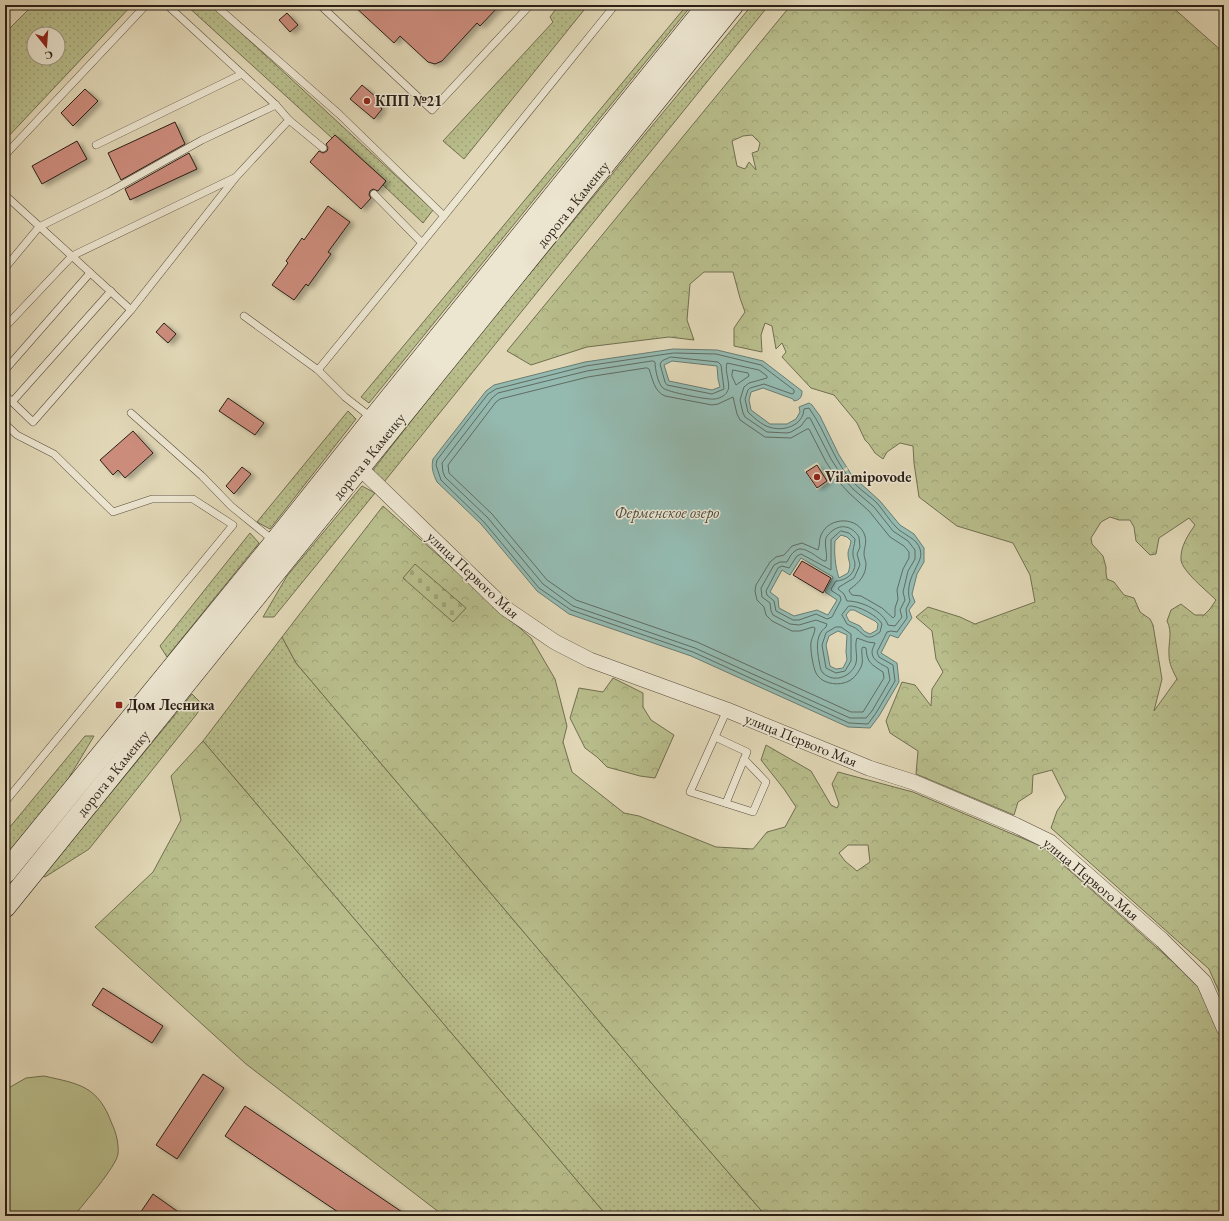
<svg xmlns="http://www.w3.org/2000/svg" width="1229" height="1221" viewBox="0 0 1229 1221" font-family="'EB Garamond',serif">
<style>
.grass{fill:url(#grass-dots);stroke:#716e50;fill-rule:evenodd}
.forest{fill:url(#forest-crowns);stroke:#716e50;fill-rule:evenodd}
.cemetery{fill:url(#cemetery-stones);stroke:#716e50}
.pitch{fill:#b8bd8b;stroke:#716e50}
.water{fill:#94b9af;stroke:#6a7b72;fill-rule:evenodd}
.pier{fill:#e1d7b6}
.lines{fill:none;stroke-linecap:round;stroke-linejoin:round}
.shore{stroke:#5f6c62;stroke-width:1}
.building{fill:#cc8c7c;stroke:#2a1f16;filter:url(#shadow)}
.lane-casing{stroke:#584d3e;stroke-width:8}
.street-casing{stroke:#584d3e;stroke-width:16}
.secondary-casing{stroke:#2a1f16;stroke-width:22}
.lane{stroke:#ece5d0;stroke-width:7}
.street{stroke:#ece5d0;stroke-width:15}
.secondary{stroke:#ece5d0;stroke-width:21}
.poi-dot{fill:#8f2418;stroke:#ece5d0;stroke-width:1.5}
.labels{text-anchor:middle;stroke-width:3;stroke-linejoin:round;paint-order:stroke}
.poi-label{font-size:15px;font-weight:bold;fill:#2a1f16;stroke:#ece5d0;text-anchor:start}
.street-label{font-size:15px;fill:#2a1f16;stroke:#ece5d0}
.water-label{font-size:16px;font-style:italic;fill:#4a4d44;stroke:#ece5d0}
</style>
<defs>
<pattern id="grass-dots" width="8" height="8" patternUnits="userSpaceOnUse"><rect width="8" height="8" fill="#b8bd8b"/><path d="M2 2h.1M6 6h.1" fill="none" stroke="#9ea277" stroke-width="1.8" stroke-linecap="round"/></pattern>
<pattern id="forest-crowns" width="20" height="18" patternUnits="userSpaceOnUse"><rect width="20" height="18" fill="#b8bd8b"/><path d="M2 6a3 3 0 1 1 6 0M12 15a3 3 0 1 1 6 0" fill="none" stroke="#9ea277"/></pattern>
<pattern id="cemetery-stones" width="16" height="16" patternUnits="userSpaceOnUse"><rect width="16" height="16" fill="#b8bd8b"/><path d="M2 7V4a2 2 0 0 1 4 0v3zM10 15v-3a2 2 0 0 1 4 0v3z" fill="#9ea277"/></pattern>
<filter id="shadow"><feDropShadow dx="4.5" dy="2.5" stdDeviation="2" flood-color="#0004"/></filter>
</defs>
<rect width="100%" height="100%" fill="#e1d7b6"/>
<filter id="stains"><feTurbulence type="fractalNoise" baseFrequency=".005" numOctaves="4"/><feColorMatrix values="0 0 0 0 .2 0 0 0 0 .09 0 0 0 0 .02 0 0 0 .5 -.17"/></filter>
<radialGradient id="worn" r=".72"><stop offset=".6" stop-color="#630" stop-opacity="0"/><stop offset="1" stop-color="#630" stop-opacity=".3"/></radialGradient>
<g class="grass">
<path d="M33 5H132L5 140V33ZM34 34H58V58H34Z"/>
<path d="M186 5H211L433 210 423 223 383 185 386 181 335 135 332 138Z"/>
<path d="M559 5H588L464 159 443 141 553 22 550 17Z"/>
<path d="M687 5 691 6 369 403 361 397Z"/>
<path d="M752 5H769L384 482 373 470 469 347Z"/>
<path d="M348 411 356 419 270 529 257 522Z"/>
<path d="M362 486 375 493 274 617H263L287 576Z"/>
<path d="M250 533 259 543 167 657 160 646Z"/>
<path d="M282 637 296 663 676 1112 766 1216H607L203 741Z"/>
<path d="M192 694 200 702 201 708 196 715 89 849 45 877 43 876Z"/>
<path d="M85 736H94L67 781 5 856V833Z"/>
</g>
<g class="forest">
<path d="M791 5H1170L1224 53V1003L1209 969 1051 828 1057 811 1066 798 1052 770 1033 775 1032 793 1018 802 1014 815 916 774 918 751 890 733 886 721 902 682 915 685 931 706 932 689 943 672 936 659 932 631 916 617 928 607 960 617 975 624 1035 602 1030 575 1013 543 957 526 919 497 914 463 913 446 900 443 887 452 883 459 875 453 869 444 865 440 857 423 834 395 811 388 782 357 786 352 782 343 776 349 772 326 765 323 761 335 762 352 734 346V328L745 312 740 298 733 272H704L690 284 687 320 694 340 669 337 587 347 531 365 507 351ZM752 135 760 143 758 151 752 153 756 170 749 162 745 169 737 166 732 141 743 136ZM1110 517 1119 520H1130L1134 527 1136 541 1150 555 1156 554 1159 538 1189 518 1195 525C1188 535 1180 547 1181 560 1182 571 1207 591 1216 600L1210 609 1204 615H1195L1181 604 1171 610 1167 621C1173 633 1168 642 1169 655 1169 664 1173 671 1177 679L1154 711 1162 679 1153 625 1150 619 1140 612 1134 598 1124 595 1114 582 1107 579 1106 573V567L1103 556 1092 544 1091 538 1101 522Z"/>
<path d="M383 506 531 638 555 679 567 726 563 742 572 772 624 813 639 816 716 847 753 849 767 832 785 827 796 807 784 789 761 760 766 745 811 771 831 805 837 808 839 804 832 784 838 772 913 792 1043 847 1199 985 1224 1044V1216H766L676 1112 296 663 282 637ZM848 845H868L870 862 857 871 845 861 839 853Z"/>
<path d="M613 678 643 693V707L651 720 674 735 655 778 640 776 607 767 597 757 585 748 570 718 579 688 603 692Z"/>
<path d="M203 741 607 1216H444L246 1064 95 927 153 872 181 820 171 776Z"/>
</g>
<path class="cemetery" d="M415 564 466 608 453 622 403 578Z"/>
<path class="pitch" d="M44 1076C80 1084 98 1086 112 1124 116 1132 119 1144 118 1154 116 1167 84 1203 74 1216H5V1090L26 1078Z"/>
<path class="water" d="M673 349 717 350 763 361 802 391C802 397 800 400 794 401L793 399 763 388 751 392 749 400 751 410 770 424H787L796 419 800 412 799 407 809 403 812 405 820 416 839 455 851 474 859 482 880 501 900 525 914 534 924 548V562L917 574 912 594 915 602 909 610 912 618 898 638 890 635 881 653 897 663 899 682 879 716 870 728 848 727 691 656 569 614 537 591 481 524 437 482C433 474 431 467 433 459L486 391 494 385 585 362ZM672 361 717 366 718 379 720 387 712 390 669 381 664 365ZM841 535 847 537 851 541C851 545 848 550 848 553 848 563 852 562 848 573L839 578C835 566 834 552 835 541ZM801 558 833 577 825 592 837 600 828 615 817 610 794 616 779 608 778 598 770 592 782 570 790 575ZM850 610H854L875 621 878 624 877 630 870 634 864 631 860 626 849 621 846 615ZM838 631 847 635 846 652 847 660 843 668 836 669 830 666 826 645 829 636Z"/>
<path class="pier" d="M817 462 829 479 847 467 848 470 817 490 804 470Z"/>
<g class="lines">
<g class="shore">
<path d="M674 353 716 354 761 365 794 390V393L792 394 764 384 750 388 748 390 745 399 748 412C753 417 762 425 769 427 783 432 803 426 804 409L809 408C827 433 834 464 856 485 863 492 871 497 877 503 884 511 889 520 896 527 903 535 917 538 920 549 923 558 917 564 914 572 909 581 907 592 910 601L906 609 907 618 897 632 891 631 887 632 877 652 879 657 893 665 895 681 876 713 868 724 849 723 693 652 571 610 539 588 484 522 441 480 436 465 437 460 488 394 496 389 586 366Z"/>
<path d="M671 357 718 362 721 365 724 389 712 394 667 385 665 382 660 364 662 361Z"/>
<path d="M653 361 655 362C655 369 658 384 663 388 667 392 708 400 714 399 718 399 725 396 727 392 732 386 724 372 727 363L759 370 767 376V378L749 383 744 387 740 400 743 413 745 417 767 432 787 433 791 432 801 426 807 418H810L831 459 844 479 853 489 874 507 893 531 908 541 915 550V559L908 571 903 592 905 600 900 610 902 617 895 626 888 625C883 611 862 601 847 601L844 594 838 589 839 587 854 578 860 565 857 554 860 547 859 537C853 527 842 523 832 531 830 533 827 535 826 538 824 546 828 554 826 561H824C816 557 803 544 795 551 791 554 789 558 787 562H780L774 565 761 588 762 597 770 603 771 611 773 615 790 624 799 625 816 620 827 624 826 627C815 635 817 649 819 661 820 665 820 670 823 673 835 684 852 676 856 663 858 655 854 646 857 638L868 642 875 643C874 646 872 649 872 652 872 661 882 664 888 668L890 680 872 711 866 718H850L695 648 573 606 543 584 488 518 445 477 443 472 442 463 492 398 498 393 587 371Z"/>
<path d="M647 368 649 369C653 380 654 391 665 396L712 405 718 404 733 397 737 414 740 420 765 437 791 438 807 429H809L826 462 840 483 849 493 869 511 890 537 904 546 909 552V558L903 569 897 590 898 599 895 608V616L893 618 882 608 861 596 852 595 849 591 850 589C859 583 866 575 866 564 866 561 864 557 864 554 864 548 867 543 865 536 859 516 829 516 821 535 819 539 820 545 818 550L802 543 792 546 784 555 776 557 770 562 756 585 755 591 757 600 764 607 766 615 772 621 792 631H800L813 627 815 628C815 633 812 637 811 642 810 649 813 667 816 673 822 685 842 687 852 679 856 676 859 671 861 667 864 660 861 655 862 648L863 647 866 648C867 663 871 664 883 672L884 678 863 712H851L697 642 576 600 547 580 492 514 449 473 448 465 496 402 500 399 588 377Z"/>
<path d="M733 370 748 373 749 376 736 385 732 376Z"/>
<path d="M841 531 849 533 855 539C855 545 852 550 853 555 853 558 855 561 855 564 855 574 845 581 836 581L831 589 832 591 840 596 841 600 832 617 827 619 816 614 799 620H793L776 611 774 601 767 595 766 591 778 568 782 566 789 568 797 556 801 554 831 570V540Z"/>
<path d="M849 606C858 605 878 616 882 624L880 632C869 640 867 638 858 630 855 627 850 626 847 624L842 615Z"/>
<path d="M836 627H841L851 634V661L845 671 836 673 826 668 822 645 826 633Z"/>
</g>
</g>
<g class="building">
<path d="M353 5H500L480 26 477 23 442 61 435 64 428 62 400 36 394 43Z"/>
<path d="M287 13 298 25 290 32 279 20Z"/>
<path d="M362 85 383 103 380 107 382 109 374 119 350 99Z"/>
<path d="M85 89 98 101 73 126 61 113Z"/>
<path d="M175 122 185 144 121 180 108 153Z"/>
<path d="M335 135 386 181 378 191 373 189 370 191 369 195 371 198 361 209 310 162 319 151 323 153 327 151 328 148 326 144Z"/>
<path d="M77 141 87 159 42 184 32 166Z"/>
<path d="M189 153 197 169 130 200 125 189Z"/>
<path d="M328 206 350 222 328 252 331 254 308 286 306 284 294 300 272 285 288 263 286 261 302 238 304 240Z"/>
<path d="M164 323 176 334 168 343 156 332Z"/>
<path d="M228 398 264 423 255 435 219 411Z"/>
<path d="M133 431 153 453 125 478 118 470 113 475 100 460Z"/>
<path d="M817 465 827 481 817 488 806 472Z"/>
<path d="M242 467 251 474 234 494 226 486Z"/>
<path d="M802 561 831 578 823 593 793 575Z"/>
<path d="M103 988 163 1026 152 1043 92 1005Z"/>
<path d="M203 1074 224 1088 177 1159 156 1145Z"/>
<path d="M245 1106 408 1216H344L225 1136Z"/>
<path d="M153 1194 184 1216H138Z"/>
</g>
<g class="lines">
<defs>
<g id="lane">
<path d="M167 5 276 105 289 120 323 148"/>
<path d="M215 5 339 114 444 216 615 5"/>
<path d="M320 5 432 110 530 5"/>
<path d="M5 9 9 5"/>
<path d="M96 145 242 74"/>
<path d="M5 155 146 5"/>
<path d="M374 194 422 243"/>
<path d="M5 195 131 310"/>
<path d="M5 268 39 227 109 192 202 140 276 105"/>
<path d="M244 316 318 370 345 397 372 418"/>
<path d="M5 327 72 256 234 178"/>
<path d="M5 370 90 273"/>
<path d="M318 370 444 216"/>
<path d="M5 395 33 422 131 310 236 177 289 120"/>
<path d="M12 402 111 291"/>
<path d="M131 413 202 476 231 506 274 541"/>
<path d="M5 424 17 435 54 454 113 512 152 499H193L233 525 5 802"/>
<path d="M727 710 690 792 753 812 766 782 744 759"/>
<path d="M715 737 747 752 726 803"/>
</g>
<path id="street" d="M360 468 505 608 555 642 590 660 727 710 869 768 913 782 1015 825 1050 842 1162 940 1204 982 1224 1028"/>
<g id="secondary">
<path d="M5 873 275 542 373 419 708 5"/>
<path d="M5 907 733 5"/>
</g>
</defs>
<use href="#lane" class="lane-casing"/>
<use href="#street" class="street-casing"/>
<use href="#secondary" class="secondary-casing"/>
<use href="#lane" class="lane"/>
<use href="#street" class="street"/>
<use href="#secondary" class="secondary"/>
</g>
<g class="poi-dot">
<circle cx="367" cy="101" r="4"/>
<circle cx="817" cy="477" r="4"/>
<rect x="115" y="701" width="8" height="8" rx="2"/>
</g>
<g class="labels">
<g class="poi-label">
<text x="375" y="106">КПП №21</text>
<text x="825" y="482">Vilamipovode</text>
<text x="127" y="710">Дом Лесника</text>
</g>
<g class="street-label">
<text transform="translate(573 204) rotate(-51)" y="5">дорога в Каменку</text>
<text transform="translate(369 456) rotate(-51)" y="5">дорога в Каменку</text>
<text transform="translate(473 575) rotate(43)" y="5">улица Первого Мая</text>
<text transform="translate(801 740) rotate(22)" y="5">улица Первого Мая</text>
<text transform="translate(113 773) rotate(-51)" y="5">дорога в Каменку</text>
<text transform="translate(1091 879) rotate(40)" y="5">улица Первого Мая</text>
</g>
<g class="water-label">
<text x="667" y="518">Ферменское озеро</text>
</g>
</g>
<rect width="1229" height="1221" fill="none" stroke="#e1d7b6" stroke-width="20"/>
<rect x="6" y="6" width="1217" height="1209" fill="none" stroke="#2a1f16" stroke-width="2"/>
<rect x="10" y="10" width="1209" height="1201" fill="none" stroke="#2a1f16"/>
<g transform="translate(46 46) rotate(163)"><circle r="19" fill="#ece5d0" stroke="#9e9686"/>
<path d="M0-3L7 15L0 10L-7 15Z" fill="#8f2418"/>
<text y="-6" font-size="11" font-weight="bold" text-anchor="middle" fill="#2a1f16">С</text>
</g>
<rect width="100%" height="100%" filter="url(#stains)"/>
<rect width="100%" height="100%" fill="url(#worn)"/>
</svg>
